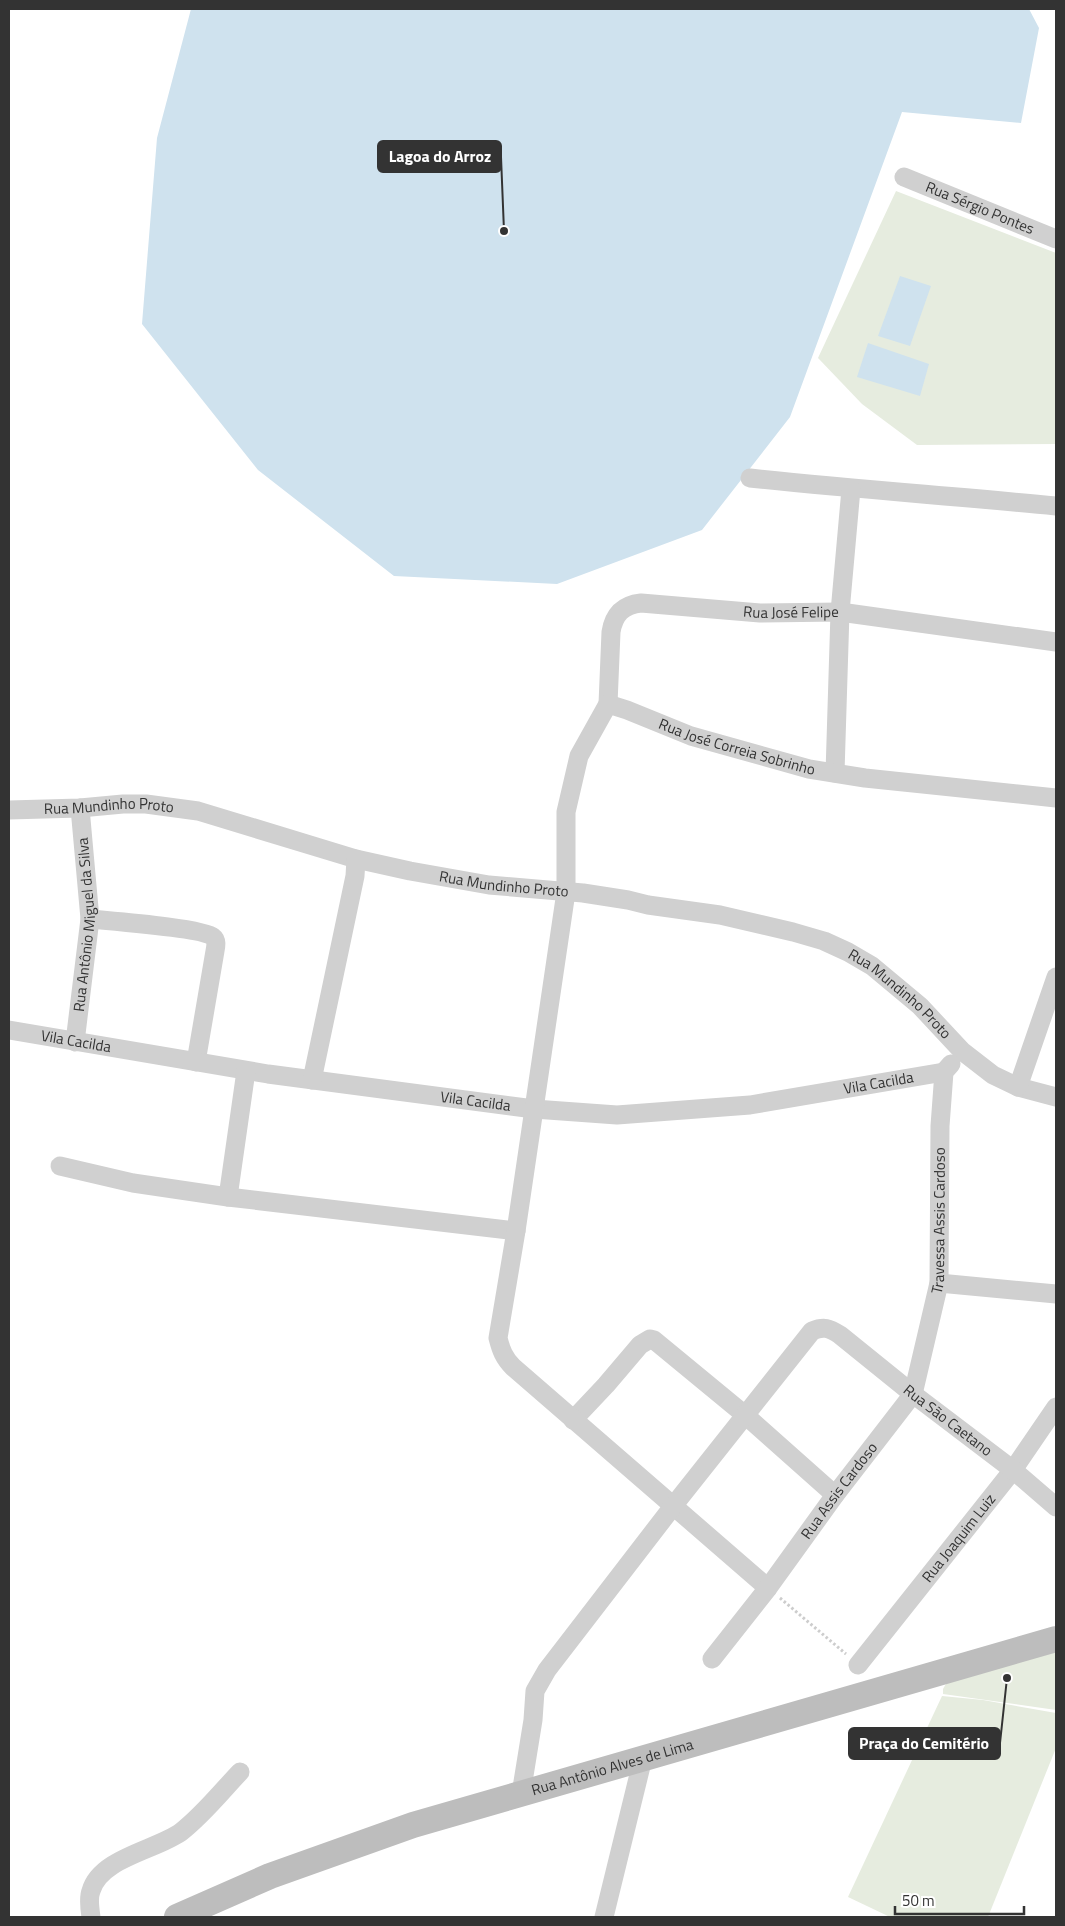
<svg xmlns="http://www.w3.org/2000/svg" width="1065" height="1926" viewBox="0 0 1065 1926" font-family="'Titillium Web',sans-serif">
<style>
.green{fill:#e6ecdf}
.water{fill:#cfe2ee}
.lines{fill:none;stroke-linecap:round;stroke-linejoin:round}
.path{stroke:#cdcdcd;stroke-width:3;stroke-dasharray:2.5 2.5;stroke-linecap:butt}
.minor{stroke:#d0d0d0;stroke-width:19}
.secondary{stroke:#bdbdbd;stroke-width:26}
.labels{text-anchor:middle;stroke-width:5;stroke-linejoin:round;paint-order:stroke}
.street-label{font-size:15px;fill:#333;stroke:#fff}
.leader{fill:none;stroke:#333;stroke-width:2}
.callout-dot{fill:#333;stroke:#fff;stroke-width:2}
.callout{fill:#333;stroke:#333;stroke-width:2}
.callout-label{font-size:16px;text-anchor:middle;font-weight:bold;fill:#fff}
</style>
<rect width="100%" height="100%" fill="#fff"/>
<g class="green">
<path d="M896 191 1056 253V444L917 445 862 404 818 358Z"/>
<path d="M1056 1652V1710L943 1694V1689L947 1682Z"/>
<path d="M942 1696 983 1700 1056 1713V1748L988 1917H890L848 1897Z"/>
</g>
<g class="water">
<path d="M191 9H1029L1039 28 1021 123 902 112 790 417 702 530 557 584 394 576 258 470 142 324 157 138Z"/>
<path d="M900 276 931 286 910 346 878 336Z"/>
<path d="M868 343 929 364 920 396 857 377Z"/>
</g>
<g class="lines">
<path class="path" d="M780 1598 846 1654"/>
<g class="minor">
<path id="s1" d="M904 177 1056 239"/>
<path d="M750 478C852 489 954 496 1056 506"/>
<path id="s2" d="M608 704 611 632C614 614 623 605 641 603L760 613 840 612 1056 642"/>
<path d="M835 773 840 612 851 489"/>
<path id="s3" d="M9 810 80 808 123 804H146L198 811 356 859 410 871 489 885 583 893 628 900 648 905 720 915 793 932 824 941 848 952 872 966 920 1006 962 1051 993 1075 1018 1087 1056 1097"/>
<path d="M90 919C109 921 203 928 213 937 217 940 216 946 215 951L196 1062"/>
<path id="s4" d="M9 1030 268 1074 534 1109 617 1115 750 1105 944 1072"/>
<path id="s5" d="M75 1042 90 919 80 808"/>
<path d="M246 1071 228 1197 516 1231"/>
<path d="M312 1080 355 876 356 859"/>
<path d="M1018 1087 1056 977"/>
<path d="M60 1166 133 1183 228 1197"/>
<path d="M939 1283 1056 1294"/>
<path d="M573 1420 606 1385 640 1345 650 1339 654 1340 745 1415 835 1495"/>
<path id="s6" d="M768 1588 513 1367C504 1358 501 1350 498 1338L516 1231 566 892V812L579 756 608 704 627 710 691 736 809 769 865 778 1056 798"/>
<path id="s7" d="M712 1659 768 1588 835 1495 913 1394 939 1283 940 1126 944 1072 951 1064"/>
<path id="s8" d="M858 1665 1013 1470 1056 1407"/>
<path id="s9" d="M521 1794 533 1720 535 1691 547 1670 674 1505 812 1331C824 1326 829 1328 840 1335L913 1394 1013 1470 1056 1507"/>
<path d="M91 1917C90 1910 88 1898 91 1891 100 1858 156 1850 181 1832 203 1815 221 1792 240 1772"/>
<path d="M604 1917 643 1758"/>
</g>
<path class="secondary" id="s10" d="M177 1917 270 1876 413 1825 1056 1639"/>
</g>
<g class="labels">
<g class="street-label">
<text dy="5" stroke="none"><textPath href="#s1" startOffset="82">Rua Sérgio Pontes</textPath></text>
<text dy="5" stroke="none"><textPath href="#s2" startOffset="268">Rua José Felipe</textPath></text>
<text dy="5" stroke="none"><textPath href="#s6" startOffset="1155">Rua José Correia Sobrinho</textPath></text>
<text dy="5" stroke="none"><textPath href="#s3" startOffset="100">Rua Mundinho Proto</textPath></text>
<text dy="5" stroke="none"><textPath href="#s3" startOffset="505">Rua Mundinho Proto</textPath></text>
<text dy="5" stroke="none"><textPath href="#s5" startOffset="118">Rua Antônio Miguel da Silva</textPath></text>
<text dy="5" stroke="none"><textPath href="#s3" startOffset="924">Rua Mundinho Proto</textPath></text>
<text dy="5" stroke="none"><textPath href="#s4" startOffset="68">Vila Cacilda</textPath></text>
<text dy="5" stroke="none"><textPath href="#s4" startOffset="878">Vila Cacilda</textPath></text>
<text dy="5" stroke="none"><textPath href="#s4" startOffset="472">Vila Cacilda</textPath></text>
<text dy="5" stroke="none"><textPath href="#s7" startOffset="509">Travessa Assis Cardoso</textPath></text>
<text dy="5" stroke="none"><textPath href="#s9" startOffset="726">Rua São Caetano</textPath></text>
<text dy="5" stroke="none"><textPath href="#s7" startOffset="211">Rua Assis Cardoso</textPath></text>
<text dy="5" stroke="none"><textPath href="#s8" startOffset="162">Rua Joaquim Luiz</textPath></text>
<text dy="5" stroke="none"><textPath href="#s10" startOffset="461">Rua Antônio Alves de Lima</textPath></text>
</g>
</g>
<path class="leader" d="M504 231L501 157M1007 1678L1000 1743"/>
<g class="callout-dot">
<circle cx="504" cy="231" r="5"/>
<circle cx="1007" cy="1678" r="5"/>
</g>
<g class="callout">
<rect x="378" y="141" width="123" height="31" rx="5"/>
<rect x="849" y="1728" width="151" height="31" rx="5"/>
</g>
<g class="callout-label">
<text x="440" y="162">Lagoa do Arroz</text>
<text x="924" y="1749">Praça do Cemitério</text>
</g>
<rect width="1065" height="1926" fill="none" stroke="#333333" stroke-width="20"/>
<path d="M895 1906v8h129v-8" fill="none" stroke="#333333" stroke-width="2.5"/>
<text x="902" y="1906" font-size="15" fill="#333333" stroke="#ffffff" stroke-width="4" paint-order="stroke">50 m</text>
</svg>
